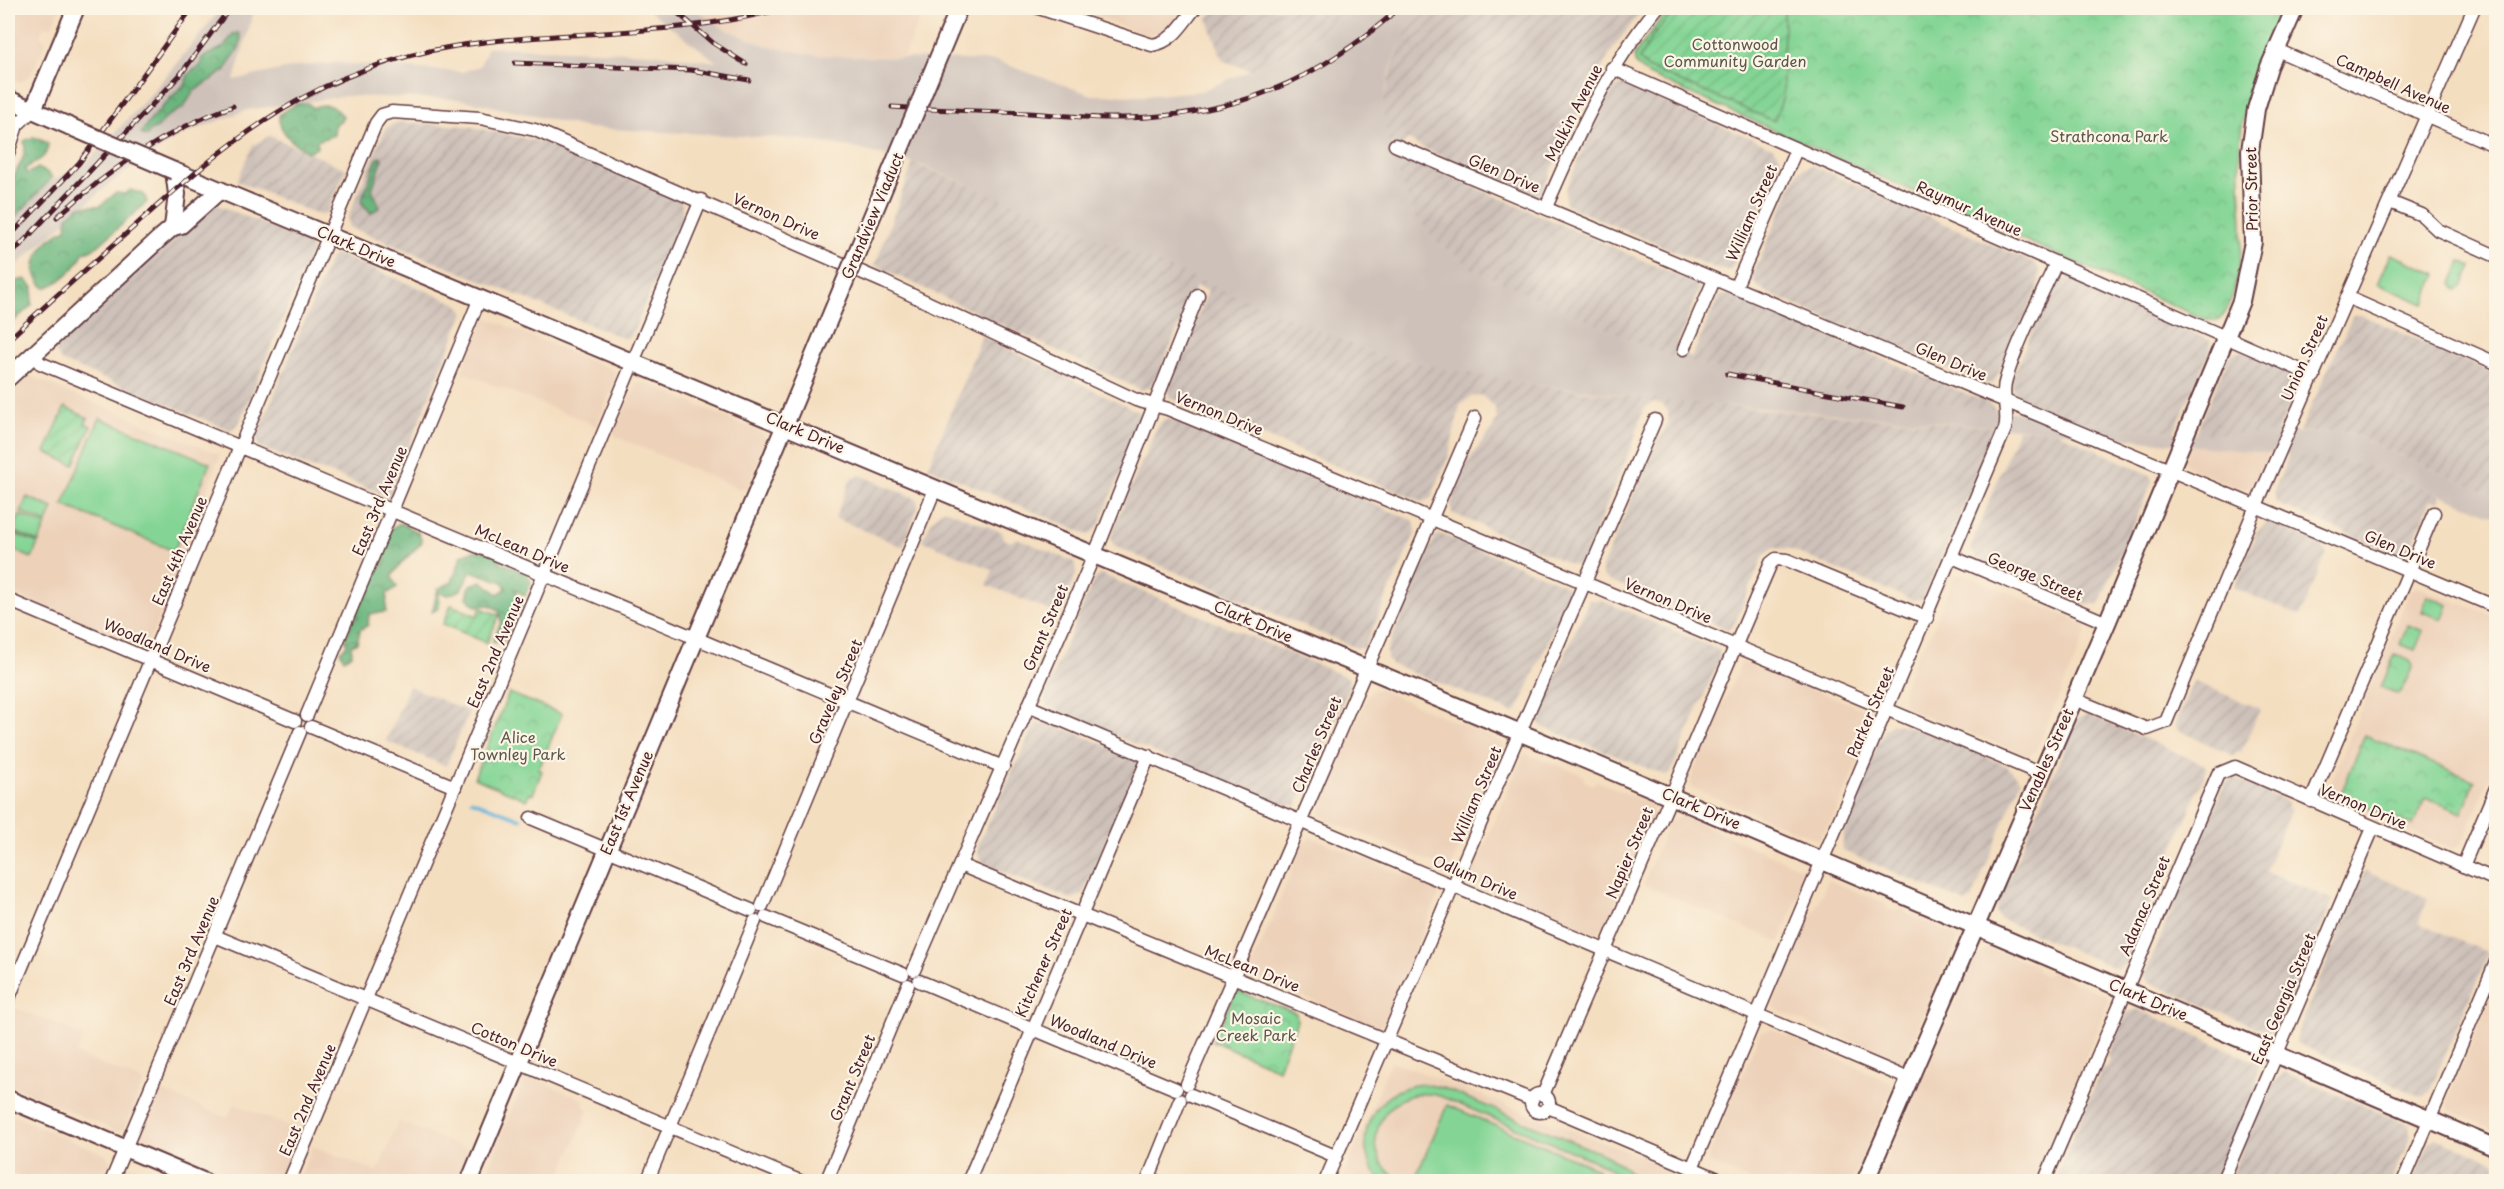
<svg xmlns="http://www.w3.org/2000/svg" width="2504" height="1189" viewBox="0 0 2504 1189" font-family="'Playpen Sans',sans-serif">
<style>
.built{fill:#edd1b9}
.industrial{fill:url(#industrial-furrows)}
.railway{fill:#cec1b9}
.grass{fill:#84d595;stroke:#677a60;stroke-width:1.5}
.forest{fill:url(#forest-crowns);stroke:#5a6a54;stroke-width:1.5}
.park{fill:url(#park-crowns);stroke:#677a60;stroke-width:1.5}
.garden{fill:url(#garden-furrows);stroke:#677a60;stroke-width:1.5}
.lines{fill:none;stroke-linecap:round;stroke-linejoin:round}
.stream{stroke:#5db4da;stroke-width:3}
.street-casing{stroke:#643c41;stroke-width:15}
.secondary-casing{stroke:#643c41;stroke-width:20}
.street{stroke:#fff;stroke-width:12}
.secondary{stroke:#fff;stroke-width:16}
.rail-casing{stroke:#4a1f2b;stroke-width:5}
.rail{stroke:#fcf5e5;stroke-width:3;stroke-dasharray:9;stroke-linecap:butt}
.secondary-bridge-casing{stroke:#643c41;stroke-width:20;stroke-linecap:butt}
.secondary-bridge{stroke:#fff;stroke-width:16}
.labels{text-anchor:middle;stroke-width:4.5;stroke-linejoin:round;paint-order:stroke}
.park-label{font-size:15px;fill:#5b564b;stroke:#fcf5e5}
.street-label{font-size:15px;fill:#4a1f2b;stroke:#fcf5e5}
</style>
<defs>
<pattern id="industrial-furrows" width="10" height="10" patternUnits="userSpaceOnUse" patternTransform="scale(1.5)"><rect width="10" height="10" fill="#cec1b9"/><path d="M-1 1l2-2M0 10L10 0M9 11l2-2" fill="none" stroke="#b2a59f"/></pattern>
<pattern id="forest-crowns" width="20" height="18" patternUnits="userSpaceOnUse" patternTransform="scale(1.5)"><rect width="20" height="18" fill="#6bb67e"/><path d="M2 6a3 3 0 1 1 6 0M12 15a3 3 0 1 1 6 0" fill="none" stroke="#5a9367"/></pattern>
<pattern id="park-crowns" width="20" height="18" patternUnits="userSpaceOnUse" patternTransform="scale(1.5)"><rect width="20" height="18" fill="#84d595"/><path d="M2 6a3 3 0 1 1 6 0M12 15a3 3 0 1 1 6 0" fill="none" stroke="#74b681"/></pattern>
<pattern id="garden-furrows" width="10" height="10" patternUnits="userSpaceOnUse" patternTransform="scale(1.5)"><rect width="10" height="10" fill="#84d595"/><path d="M-1 1l2-2M0 10L10 0M9 11l2-2" fill="none" stroke="#74b681"/></pattern>
</defs>
<rect width="100%" height="100%" fill="#fcf5e5"/>
<filter id="ink" filterUnits="userSpaceOnUse"><feTurbulence type="fractalNoise" baseFrequency=".0167" numOctaves="2"/><feDisplacementMap in="SourceGraphic" scale="12" xChannelSelector="R" yChannelSelector="G"/><feConvolveMatrix kernelMatrix="1 2 1 2 8 2 1 2 1" color-interpolation-filters="sRGB"/></filter>
<filter id="wash" filterUnits="userSpaceOnUse"><feTurbulence type="fractalNoise" baseFrequency=".008" numOctaves="4" result="noise"/><feDisplacementMap in="SourceGraphic" scale="24" xChannelSelector="R" yChannelSelector="G"/><feGaussianBlur stdDeviation="1.35" result="paint"/><feColorMatrix in="noise" values="0 0 0 0 0 0 0 0 0 0 0 0 0 0 0 0 0 1.4 0 .05"/><feComposite in="paint" operator="in"/></filter>
<g filter="url(#wash)">
<rect width="100%" height="100%" fill="#f4dec0"/>
<g class="built">
<path d="M8 8H60L51 27 44 26 40 36 46 41 31 75 21 82 8 79Z"/>
<path d="M693 8H925L903 57 813 55 764 45 725 29Z"/>
<path d="M1072 8H1185L1167 29 1147 35Z"/>
<path d="M488 318 614 371 615 382 597 426 462 372 480 325Z"/>
<path d="M30 376 220 455 153 633 142 646 8 592V394Z"/>
<path d="M637 383H645L761 432 766 440V445L747 489H740L617 437 613 433Z"/>
<path d="M2191 445 2269 453 2255 485 2242 490 2188 467 2185 460Z"/>
<path d="M1962 574 2081 622 2086 626V634L2036 750 2030 756 1912 711 1904 705 1903 689 1918 650 1928 639 1955 577Z"/>
<path d="M2417 587 2496 617V761L2462 844 2453 849 2334 799 2328 790 2409 593Z"/>
<path d="M1742 662 1869 711 1874 716V726L1835 815 1818 840 1691 787 1690 780Z"/>
<path d="M1378 689 1498 740 1502 744V749L1452 865 1448 869 1323 818 1319 814 1368 695 1373 690Z"/>
<path d="M1524 753 1583 775 1584 781 1592 785 1597 781 1650 804 1653 808V815L1605 927 1596 934 1543 913 1540 906 1530 902 1525 905 1475 884 1470 878Z"/>
<path d="M1681 816 1805 870 1806 878 1779 942 1643 884 1669 823Z"/>
<path d="M1311 837 1434 887 1439 894 1384 1023 1377 1027 1255 977 1250 971 1304 842Z"/>
<path d="M1828 880 1886 903 1887 909 1895 912 1900 909 1952 933 1957 939 1954 951 1949 956 1906 1057 1901 1061 1895 1060 1780 1012 1773 1005Z"/>
<path d="M1988 948 2036 966 2038 972 2047 976 2051 972 2105 994 2109 1001 2034 1181H1878L1976 956Z"/>
<path d="M2496 986V1131L2450 1110 2447 1101Z"/>
<path d="M16 1008 84 1036 76 1054 144 1082 124 1129 116 1131 8 1084V1028Z"/>
<path d="M1771 1029 1892 1083 1893 1087 1852 1181H1751L1710 1163 1708 1155 1760 1033Z"/>
<path d="M1391 1061 1678 1171 1704 1181 1341 1182Z"/>
<path d="M532 1078 584 1100V1107L589 1109 558 1181H483L523 1082Z"/>
<path d="M160 1090 227 1118 234 1104 302 1132 285 1171 284 1182 239 1181 143 1141 140 1130Z"/>
<path d="M14 1116 106 1155 110 1164 104 1181H30L8 1172V1117Z"/>
<path d="M398 1121 469 1150 456 1181H298L313 1146 377 1172Z"/>
<path d="M128 1166H134L170 1181H118Z"/>
</g>
<g class="industrial">
<path d="M1215 8H1354L1334 25 1290 52 1251 70 1223 61 1207 18Z"/>
<path d="M1423 8H1644L1615 45 1589 90 1541 193 1535 194 1427 150 1407 139 1397 153 1697 284 1699 290 1675 350 1692 357 1717 300 1721 295H1729L1989 403 1997 411 1772 381 1695 364 1663 354 1475 271 1436 241 1414 217 1388 146 1382 106 1391 70 1402 39Z"/>
<path d="M1621 84 1772 147 1779 154 1780 163 1731 270H1719L1570 207 1565 202V191L1591 131 1611 91Z"/>
<path d="M396 122 468 126 545 143 681 200 683 216 631 337 623 338 349 227 348 217 385 129Z"/>
<path d="M270 136 346 169 327 213 319 215 237 181 253 145Z"/>
<path d="M913 163 1018 204 1379 355 1523 383 1587 392 1767 410 1995 427 1992 446 1922 599 1912 600 1789 549 1772 548 1764 555 1733 627 1727 629 1606 579 1602 575V567L1652 453 1668 423V411L1662 404 1652 403 1643 409 1634 440 1583 561 1579 565H1572L1452 513 1451 503 1468 461 1493 428 1497 419 1495 407 1481 395 1470 397 1460 405 1449 455 1431 498 1423 502 1169 397 1168 389 1208 291 1196 286 1160 371 1150 387 1141 390 875 265Z"/>
<path d="M1811 165 2036 264 2040 271 2038 288 1994 383 1985 384 1767 293 1754 283 1753 275 1798 171Z"/>
<path d="M215 204 308 242 312 250 239 423 230 430 61 361 55 351 57 341 209 206Z"/>
<path d="M336 254 458 304 464 312 392 487 394 491 386 499 383 494 328 472 315 469 260 447 256 439 330 259Z"/>
<path d="M2068 278 2211 341V348L2174 432 2059 418 2015 396 2011 380 2048 295 2059 282Z"/>
<path d="M2353 315H2361L2496 374V497L2347 432H2299Z"/>
<path d="M982 336 1139 412V430L1098 527 1089 535 928 467Z"/>
<path d="M2239 351 2254 354 2297 373 2298 386 2276 434H2196L2228 358 2231 354Z"/>
<path d="M1164 419 1176 420 1414 521 1416 531 1364 648H1356L1114 546 1111 539 1113 529 1156 429Z"/>
<path d="M2018 429 2055 431 2152 476V482L2099 604H2086L1977 558 1970 549Z"/>
<path d="M2289 455 2363 463 2441 495 2439 501H2430L2410 550 2406 555 2400 556 2276 503 2274 491Z"/>
<path d="M860 475 917 499 918 507 903 547 835 518 852 476 857 478Z"/>
<path d="M941 510H947L1002 532 1004 539 1011 542 1017 538 1074 562 1077 571 1060 615 987 585 993 570 922 540 933 519Z"/>
<path d="M2269 522 2322 544 2323 550 2327 552 2300 616 2234 588 2257 531Z"/>
<path d="M1440 534 1561 583 1568 588V594L1519 708 1514 713 1391 664 1387 659V650L1435 537Z"/>
<path d="M1101 574 1349 678 1350 685 1333 725 1327 726 1323 735 1327 740 1296 805H1277L1047 706 1045 697 1055 670 1094 580Z"/>
<path d="M1589 600H1600L1719 650 1720 658 1671 772 1667 776 1543 727 1538 722V716Z"/>
<path d="M2193 681 2260 709 2241 752 2237 751 2234 756 2176 729V723Z"/>
<path d="M409 686 469 712 446 766 386 741Z"/>
<path d="M2088 714 2205 765 2207 769 2125 964 2117 969 2000 919 1996 912 1997 905 2078 718Z"/>
<path d="M1036 722 1055 725 1138 758 1140 762 1083 894 1072 899 985 865 978 854V845Z"/>
<path d="M1892 723 1929 732 2007 766 2021 780 1972 899 1966 903 1842 850 1844 832 1863 779 1884 731Z"/>
<path d="M2230 779H2237L2288 802V808L2291 809 2265 871 2333 900 2277 1028 2270 1033 2148 982 2144 976 2224 785Z"/>
<path d="M2365 871 2428 898 2418 923 2489 953 2429 1092 2422 1097 2296 1043 2295 1038Z"/>
<path d="M2137 1009 2259 1063 2255 1093 2216 1181 2054 1182 2102 1068H2107L2110 1059 2108 1055 2127 1013Z"/>
<path d="M2284 1072 2410 1125 2411 1135 2391 1181 2228 1182 2269 1089Z"/>
<path d="M2435 1138 2496 1162V1181H2413L2429 1144Z"/>
</g>
<path class="railway" d="M222 8H255L234 80 299 66 339 63 462 72 480 66 488 47 651 53 717 62 646 8H693L725 29 764 45 813 55 996 61 1092 95 1145 96 1201 91 1251 70 1290 52 1334 25 1354 8H1423L1402 39 1390 70 1382 106 1388 146 1414 217 1436 241 1475 271 1664 354 1695 364 1772 381 2163 431 2196 434 2346 432 2496 497V517L2363 463 2055 431 1680 402 1523 383 1445 369 1379 355 924 166 850 147 801 139 588 128 459 99 346 96 247 110 186 133 165 145 109 184 8 273V224L50 182 86 164 152 93Z"/>
<g class="grass">
<path d="M2391 254 2437 274 2424 304 2378 284Z"/>
<path d="M100 418 210 463 174 551 63 505Z"/>
<path d="M27 497 53 508 47 523 21 512Z"/>
<path d="M20 515 46 525 39 542 13 531Z"/>
<path d="M12 533 38 543 32 558 8 548Z"/>
<path d="M2408 625 2423 631 2415 650 2400 644Z"/>
<path d="M1424 1084 1443 1088 1607 1156 1625 1167 1637 1181H1624L1604 1165 1440 1096C1384 1080 1350 1152 1401 1181H1382C1345 1143 1374 1086 1424 1084Z"/>
<path d="M1447 1105 1598 1169 1593 1181H1414Z"/>
</g>
<g class="forest">
<path d="M239 33C246 48 229 57 226 70L194 91 183 108 166 117 158 128 150 131 147 136 141 134C143 127 178 89 186 84 186 74 192 70 200 67L202 58 224 47 233 34Z"/>
<path d="M308 103 312 108C326 102 334 105 343 116L341 121 335 124 334 135 317 141V148L308 152C295 145 278 132 279 115L296 104Z"/>
<path d="M34 137 48 143C48 160 35 160 25 169L27 174 38 168 48 173 52 178 8 225C7 215 6 202 8 191 10 176 29 159 24 141Z"/>
<path d="M381 157 382 160 372 189 380 207 371 213 361 202 377 159Z"/>
<path d="M130 190 144 194 147 202 98 246 83 253C78 267 59 284 45 288 22 268 43 239 66 229L68 216 80 206H100L116 193 126 194Z"/>
<path d="M25 279 33 287 32 305 8 326V283Z"/>
<path d="M400 523 418 532 422 542C412 554 398 563 392 577L397 587 387 594 386 612 369 614 368 625 358 631 360 632 357 643 351 645 352 654 344 659 340 651 347 645 345 640 352 621 358 617 355 615 363 595 370 592 367 587 374 570 385 564 380 559 387 531Z"/>
<path d="M495 550 502 563 526 572 531 582 525 596 515 589 521 608 501 643 493 641 501 622 499 610 490 605 477 606 467 598 470 585 482 581 498 594 506 589 503 582 471 571 461 590 448 595 439 592V608L432 612 438 589 452 582 462 555 473 551Z"/>
</g>
<g class="park">
<path d="M1669 8H2284C2265 51 2244 94 2240 143 2237 186 2247 228 2238 272 2234 287 2231 313 2217 321L2204 319 1649 75 1636 65 1634 56Z"/>
<path d="M2461 261 2472 266 2462 287 2456 290 2452 284Z"/>
<path d="M2427 596 2448 605 2442 619 2422 612Z"/>
<path d="M2395 654 2410 661 2413 666 2401 692 2397 694 2381 687Z"/>
<path d="M509 693 562 714 539 769 542 771 533 794 529 793 527 800 474 778Z"/>
<path d="M2365 735 2475 781 2462 813 2425 798 2413 826 2340 796Z"/>
<path d="M1236 991 1296 1013 1297 1021 1278 1069 1213 1041Z"/>
</g>
<g class="garden">
<path d="M1677 8H1784L1783 97 1774 121 1648 68 1639 59 1652 37Z"/>
<path d="M65 407 88 418 85 423 91 426 74 465 45 452Z"/>
<path d="M451 605 477 616 481 608 499 615 487 643 443 624Z"/>
</g>
<g class="lines">
<path class="stream" d="M471 800 521 819"/>
</g>
</g>
<g filter="url(#ink)">
<g class="lines">
<defs>
<g id="street">
<path d="M1039 8 1152 45C1173 42 1182 24 1195 8"/>
<path d="M2277 50 2496 146"/>
<path d="M1612 68 2314 376"/>
<path d="M1395 145 2496 607"/>
<path d="M8 153 17 125 33 110"/>
<path d="M2390 202 2422 215 2438 230 2496 256"/>
<path d="M1546 207C1577 136 1607 68 1657 8"/>
<path d="M1735 288 1796 150"/>
<path d="M2349 298 2496 363"/>
<path d="M1684 349 1714 280"/>
<path d="M33 354 40 363 1003 767"/>
<path d="M1952 557 2107 623"/>
<path d="M8 600 295 721"/>
<path d="M2074 699 2147 729 2166 722 2261 494 2474 8"/>
<path d="M1028 706 1909 1079"/>
<path d="M307 715 480 298"/>
<path d="M311 727 455 787"/>
<path d="M2311 801 2434 513"/>
<path d="M531 818 751 910"/>
<path d="M960 865 1532 1100"/>
<path d="M2463 866 2496 788"/>
<path d="M762 906 935 489"/>
<path d="M766 917 903 974"/>
<path d="M215 936 802 1182"/>
<path d="M914 970 1102 537 1198 295"/>
<path d="M919 981 1176 1089"/>
<path d="M8 1000 376 123 382 115 392 112 480 118 535 130 884 282 1136 400 1168 409 1294 461 2041 774"/>
<path d="M1187 1084 1475 418"/>
<circle cx="1540" cy="1103" r="9"/>
<path d="M1191 1095 1335 1156"/>
<path d="M1543 1095 1771 563 1776 559 1787 560 1927 618"/>
<path d="M1548 1107 1725 1182"/>
<path d="M1692 1168 2005 429C2010 412 2000 395 2006 379 2018 339 2039 301 2056 263"/>
<path d="M111 1182 300 732"/>
<path d="M289 1182 701 200"/>
<path d="M647 1182 755 921"/>
<path d="M826 1182 908 985"/>
<path d="M968 1182 1149 756"/>
<path d="M1147 1182 1180 1100"/>
<path d="M1325 1182 1655 420"/>
<path d="M2044 1182 2218 774 2235 767 2496 880"/>
<path d="M2222 1182 2373 828"/>
<path d="M2403 1182 2496 962"/>
</g>
<g id="secondary">
<path d="M8 99 71 127"/>
<path d="M33 110 76 8"/>
<path d="M173 227 177 194 174 171 1595 764 2496 1148"/>
<path d="M8 378 159 239 173 227 181 225 220 190"/>
<path d="M8 1099 205 1182"/>
<path d="M469 1182 805 377"/>
<path d="M1865 1182 2107 623 2241 301 2253 242 2250 151 2256 109 2269 67 2295 8"/>
</g>
</defs>
<use href="#street" class="street-casing"/>
<use href="#secondary" class="secondary-casing"/>
<use href="#street" class="street"/>
<use href="#secondary" class="secondary"/>
<defs>
<g id="rail">
<path d="M672 8 713 43 746 64"/>
<path d="M515 63 691 70 749 80"/>
<path d="M892 107C938 110 983 111 1028 113 1060 115 1092 119 1124 118 1234 116 1317 82 1399 8"/>
<path d="M57 217C110 169 166 130 233 106"/>
<path d="M8 238 79 163 192 8"/>
<path d="M8 258 180 75 230 8"/>
<path d="M8 340C50 301 93 263 136 225 235 135 319 68 456 46 565 29 677 38 784 8"/>
<path d="M1727 374 1903 407"/>
</g>
</defs>
<use href="#rail" class="rail-casing"/>
<use href="#rail" class="rail"/>
<defs>
<g id="secondary-bridge">
<path d="M71 127 174 171"/>
<path d="M805 377 959 8"/>
</g>
</defs>
<use href="#secondary-bridge" class="secondary-bridge-casing"/>
<use href="#secondary-bridge" class="secondary-bridge"/>
</g>
</g>
<g class="labels">
<g class="park-label">
<text x="1735" y="50">Cottonwood<tspan x="1735" dy="17">Community Garden</tspan></text>
<text x="2109" y="142">Strathcona Park</text>
<text x="518" y="743">Alice<tspan x="518" dy="17">Townley Park</tspan></text>
<text x="1256" y="1024">Mosaic<tspan x="1256" dy="17">Creek Park</tspan></text>
</g>
<g class="street-label">
<text transform="translate(2393 84) rotate(24)" y="5">Campbell Avenue</text>
<text transform="translate(1574 113) rotate(-63)" y="5">Malkin Avenue</text>
<text transform="translate(1504 174) rotate(23)" y="5">Glen Drive</text>
<text transform="translate(2252 189) rotate(-91)" y="5">Prior Street</text>
<text transform="translate(1969 209) rotate(24)" y="5">Raymur Avenue</text>
<text transform="translate(1752 213) rotate(-66)" y="5">William Street</text>
<text transform="translate(873 216) rotate(-67)" y="5">Grandview Viaduct</text>
<text transform="translate(776 217) rotate(24)" y="5">Vernon Drive</text>
<text transform="translate(356 247) rotate(23)" y="5">Clark Drive</text>
<text transform="translate(2305 358) rotate(-66)" y="5">Union Street</text>
<text transform="translate(1951 362) rotate(23)" y="5">Glen Drive</text>
<text transform="translate(1219 414) rotate(22)" y="5">Vernon Drive</text>
<text transform="translate(805 433) rotate(23)" y="5">Clark Drive</text>
<text transform="translate(380 501) rotate(-67)" y="5">East 3rd Avenue</text>
<text transform="translate(522 549) rotate(23)" y="5">McLean Drive</text>
<text transform="translate(2400 550) rotate(23)" y="5">Glen Drive</text>
<text transform="translate(180 551) rotate(-67)" y="5">East 4th Avenue</text>
<text transform="translate(2035 577) rotate(23)" y="5">George Street</text>
<text transform="translate(1668 601) rotate(23)" y="5">Vernon Drive</text>
<text transform="translate(1253 622) rotate(23)" y="5">Clark Drive</text>
<text transform="translate(1046 628) rotate(-67)" y="5">Grant Street</text>
<text transform="translate(157 646) rotate(23)" y="5">Woodland Drive</text>
<text transform="translate(496 652) rotate(-67)" y="5">East 2nd Avenue</text>
<text transform="translate(836 692) rotate(-67)" y="5">Graveley Street</text>
<text transform="translate(1871 712) rotate(-67)" y="5">Parker Street</text>
<text transform="translate(1317 745) rotate(-67)" y="5">Charles Street</text>
<text transform="translate(2047 760) rotate(-66)" y="5">Venables Street</text>
<text transform="translate(1477 795) rotate(-67)" y="5">William Street</text>
<text transform="translate(627 803) rotate(-67)" y="5">East 1st Avenue</text>
<text transform="translate(2363 807) rotate(23)" y="5">Vernon Drive</text>
<text transform="translate(1701 809) rotate(23)" y="5">Clark Drive</text>
<text transform="translate(1630 853) rotate(-67)" y="5">Napier Street</text>
<text transform="translate(1475 878) rotate(23)" y="5">Odlum Drive</text>
<text transform="translate(2145 906) rotate(-67)" y="5">Adanac Street</text>
<text transform="translate(192 951) rotate(-67)" y="5">East 3rd Avenue</text>
<text transform="translate(1044 963) rotate(-66)" y="5">Kitchener Street</text>
<text transform="translate(1252 969) rotate(22)" y="5">McLean Drive</text>
<text transform="translate(2284 999) rotate(-67)" y="5">East Georgia Street</text>
<text transform="translate(2148 1000) rotate(23)" y="5">Clark Drive</text>
<text transform="translate(1103 1042) rotate(23)" y="5">Woodland Drive</text>
<text transform="translate(514 1045) rotate(23)" y="5">Cotton Drive</text>
<text transform="translate(853 1078) rotate(-67)" y="5">Grant Street</text>
<text transform="translate(308 1100) rotate(-67)" y="5">East 2nd Avenue</text>
</g>
</g>
<rect width="2504" height="1189" fill="none" stroke="#fcf5e5" stroke-width="30"/>
</svg>
